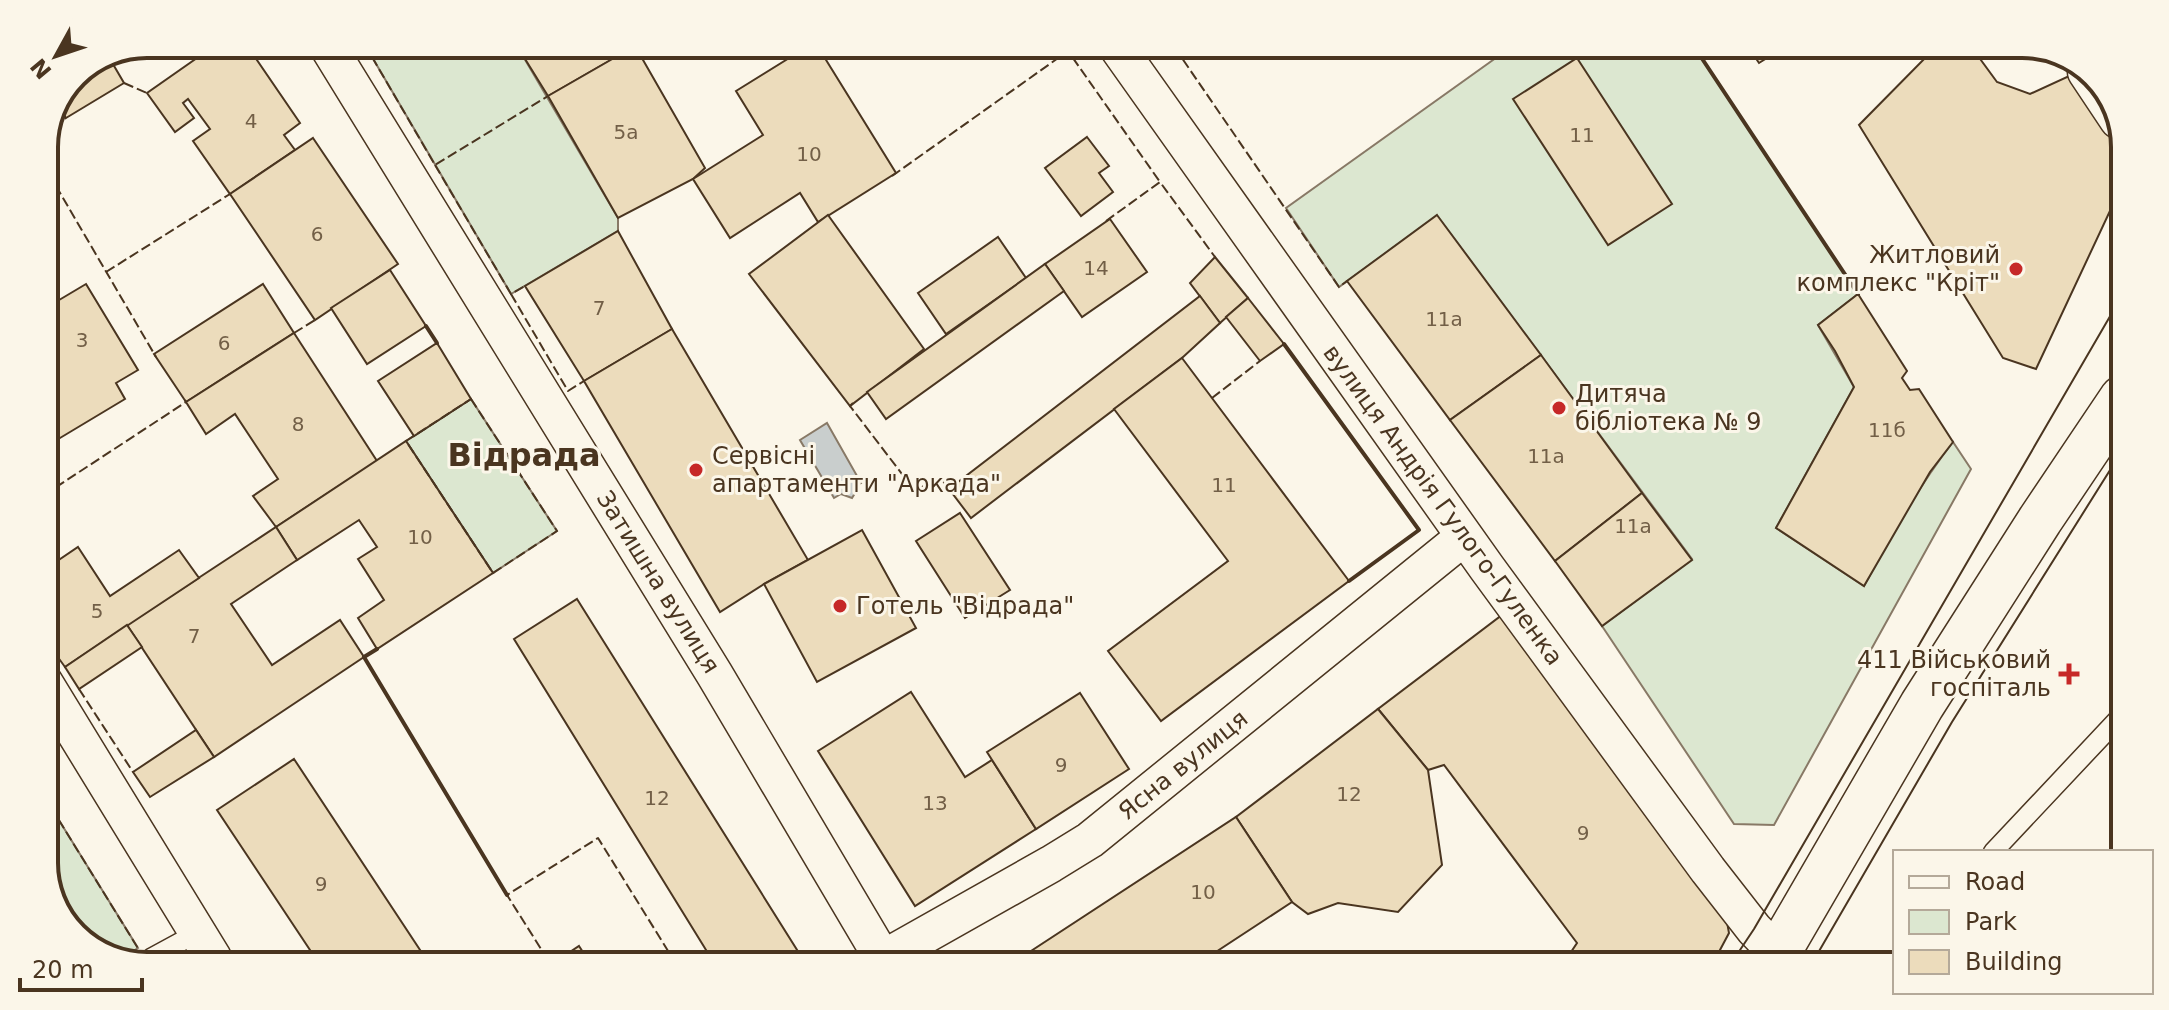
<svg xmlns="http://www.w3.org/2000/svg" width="2169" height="1010" viewBox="0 0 2169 1010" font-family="'DejaVu Sans',sans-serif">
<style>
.green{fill:#dce7d0;stroke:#887966;stroke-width:2}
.water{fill:#c9cecd;stroke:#887966;stroke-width:2}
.building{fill:#ecdcbc;stroke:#4a3520;stroke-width:2}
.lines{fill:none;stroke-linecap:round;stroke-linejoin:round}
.lane-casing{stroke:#4a3520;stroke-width:21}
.street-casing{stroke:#4a3520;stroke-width:39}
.secondary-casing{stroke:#4a3520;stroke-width:47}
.lane{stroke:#fbf6e9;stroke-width:18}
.street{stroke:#fbf6e9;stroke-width:36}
.secondary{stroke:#fbf6e9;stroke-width:44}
.tram{stroke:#4a3520;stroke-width:2}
.fence{stroke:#4a3520;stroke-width:2;stroke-dasharray:10 4;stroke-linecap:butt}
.wall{stroke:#4a3520;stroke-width:4}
.poi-dot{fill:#c62828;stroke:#fbf6e9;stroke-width:3}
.labels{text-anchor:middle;stroke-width:6;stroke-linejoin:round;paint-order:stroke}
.number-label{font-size:20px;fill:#725f47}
.poi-label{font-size:24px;fill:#4a3520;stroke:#fbf6e9;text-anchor:start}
.street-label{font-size:24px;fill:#4a3520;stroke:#fbf6e9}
.district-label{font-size:32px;font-weight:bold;fill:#4a3520;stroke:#fbf6e9}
.rim{fill:none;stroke:#4a3520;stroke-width:4}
</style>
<rect width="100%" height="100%" fill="#fbf6e9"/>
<g class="green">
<path d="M365 45 517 46 618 218V231L511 294Z"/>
<path d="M1507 50 1697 51 1858 294 1818 325 1854 387 1776 528 1864 586C1891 536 1918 487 1953 442L1971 469 1774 825 1734 824 1602 626 1692 559 1437 216 1339 287 1286 208Z"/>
<path d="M471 399 557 531 493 573 406 441Z"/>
<path d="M44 796 138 948 122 958H107L65 925 44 870Z"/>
</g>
<path class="water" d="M827 423 861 483 855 486 857 490 852 498 841 494 834 498 800 440Z"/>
<g class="building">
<path d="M217 44H246L300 123 284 135 295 150 230 194 193 141 210 129 188 99 183 103 194 118 175 132 147 93Z"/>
<path d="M517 46H635L548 96Z"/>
<path d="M635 46 705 168 693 179 618 218 548 96Z"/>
<path d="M807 47H818L896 173 818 222 800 193 730 238 693 179 763 135 736 91Z"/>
<path d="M867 47H890L875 58Z"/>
<path d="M1751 51H1778L1759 63Z"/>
<path d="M1931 52H1975L1997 82 2030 94 2080 71 2125 150 2124 181 2036 369 2003 358 1859 125Z"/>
<path d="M1577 58 1672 204 1608 245 1513 99Z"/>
<path d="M110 59 124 83 66 118 59 107 75 74Z"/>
<path d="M1087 137 1109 166 1099 173 1113 192 1081 216 1045 168Z"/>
<path d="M313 138 398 264 315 320 230 194Z"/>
<path d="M828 215 924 349 850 406 749 274Z"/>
<path d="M1437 215 1541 355 1450 420 1347 281Z"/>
<path d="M1110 219 1147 272 1082 317 1045 264Z"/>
<path d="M618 231 672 329 584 381 525 286Z"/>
<path d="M998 237 1026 278 946 334 918 293Z"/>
<path d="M1215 257 1248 298 1220 323 1190 283Z"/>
<path d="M1045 264 1064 291 886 419 867 392Z"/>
<path d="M390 270 426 326 367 364 331 308Z"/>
<path d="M86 284 138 370 116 383 125 399 55 441 49 431 44 433V309Z"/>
<path d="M263 284 294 333 186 402 154 354Z"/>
<path d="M1858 294 1907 371 1902 378 1910 390 1919 389 1953 442 1930 472 1864 586 1776 528 1854 387 1835 351 1818 325Z"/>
<path d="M1200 296 1220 323 1182 358 971 518 949 489Z"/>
<path d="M1248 298 1284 344 1260 361 1226 317Z"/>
<path d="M672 329 808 560 764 584 720 612 584 381Z"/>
<path d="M294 333 377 461 276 527 253 496 278 479 235 414 206 434 186 402Z"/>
<path d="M437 343 471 399 414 436 378 381Z"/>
<path d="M1541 355 1642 493 1555 561 1450 420Z"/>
<path d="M1182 358 1349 581 1161 721 1108 651 1228 561 1114 409Z"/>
<path d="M406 441 493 573 377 649 358 618 384 600 358 559 377 547 359 520 297 560 276 527Z"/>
<path d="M1642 493 1692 560 1602 626 1555 561Z"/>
<path d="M960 513 1010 590 965 618 916 541Z"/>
<path d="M276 527 297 560 231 604 272 665 340 620 364 657 214 757 127 625Z"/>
<path d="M862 530 916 628 817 682 764 584Z"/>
<path d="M78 547 110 596 179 550 199 578 65 667 44 638V570Z"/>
<path d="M577 599 804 961 706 960 711 958 514 639Z"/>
<path d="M1502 615 1725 911 1729 933 1712 965 1563 964 1577 943 1444 765 1428 770 1378 709Z"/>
<path d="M127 625 142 647 79 689 65 667Z"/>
<path d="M911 692 965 777 992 760 1036 829 915 906 818 751Z"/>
<path d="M1080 693 1129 769 1036 829 987 752Z"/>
<path d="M1378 709 1428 770 1442 865 1398 912 1338 903 1308 914 1292 902 1236 817Z"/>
<path d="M196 730 214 757 150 797 133 772Z"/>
<path d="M294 759 426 959H316L217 810Z"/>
<path d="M1236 817 1292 902 1199 963 1038 962 1031 951Z"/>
<path d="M579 946 588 960H558Z"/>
</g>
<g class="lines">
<defs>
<g id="lane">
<path d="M1993 852 2119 718"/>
<path d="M151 958 197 933"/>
</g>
<g id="street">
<path d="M327 45 715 675 883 959"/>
<path d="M1118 48 1487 568 1708 870 1754 929 1778 954"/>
<path d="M2086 72 2118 120"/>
<path d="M44 682 213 958"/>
<path d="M879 961 1051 864 1090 840 1464 537"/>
</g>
<path id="secondary" d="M1771 965 1922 705 2040 520 2122 398"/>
</defs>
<use href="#lane" class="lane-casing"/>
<use href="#street" class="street-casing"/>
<use href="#secondary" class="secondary-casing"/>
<use href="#lane" class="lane"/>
<use href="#street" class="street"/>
<use href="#secondary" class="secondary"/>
<g class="tram">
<path d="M1730 965 1754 929 2123 294"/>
<path d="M1811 965 1952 722 2122 451"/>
</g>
<g class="fence">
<path d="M365 45 435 165 548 96"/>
<path d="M1175 48 1339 287 1347 281"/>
<path d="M124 83 147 93"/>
<path d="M52 124 66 118"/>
<path d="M435 165 511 294 525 286"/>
<path d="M892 176 1068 51 1160 182"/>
<path d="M44 194 56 186 156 357"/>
<path d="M1106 221 1160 182 1215 257"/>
<path d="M106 272 230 194"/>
<path d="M511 294 568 391 584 381"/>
<path d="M294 333 315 320"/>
<path d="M1212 398 1260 361"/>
<path d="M471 399 557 531 493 573 406 441Z"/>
<path d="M853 403 850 406 915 491 940 477 949 489"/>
<path d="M44 495 186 402 185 400"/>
<path d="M79 689 133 772"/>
<path d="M44 796 144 958"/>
<path d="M548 960 507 895 598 838 670 954"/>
</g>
<g class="wall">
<path d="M1066 48 1068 51"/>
<path d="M1697 51 1858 294"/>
<path d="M426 326 437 343"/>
<path d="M1284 344 1419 530 1349 581"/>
<path d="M377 649 364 657 507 895"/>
</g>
</g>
<g class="poi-dot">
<circle cx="2016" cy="269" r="8"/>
<circle cx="1559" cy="408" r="8"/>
<circle cx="696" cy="470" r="8"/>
<circle cx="840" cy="606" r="8"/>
<path d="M2065 662h8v8h8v8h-8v8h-8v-8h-8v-8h8z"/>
</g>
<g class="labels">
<g class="number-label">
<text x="251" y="128">4</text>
<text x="626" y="139">5а</text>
<text x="1582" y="142">11</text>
<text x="809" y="161">10</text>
<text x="317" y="241">6</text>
<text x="1096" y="275">14</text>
<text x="599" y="315">7</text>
<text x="1444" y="326">11а</text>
<text x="82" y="347">3</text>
<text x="224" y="350">6</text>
<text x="298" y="431">8</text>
<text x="1887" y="437">11б</text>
<text x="1546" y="463">11а</text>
<text x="1224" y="492">11</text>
<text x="1633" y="533">11а</text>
<text x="420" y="544">10</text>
<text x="97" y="618">5</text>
<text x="194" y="643">7</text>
<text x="1061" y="772">9</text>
<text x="1349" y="801">12</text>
<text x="657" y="805">12</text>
<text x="935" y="810">13</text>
<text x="1583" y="840">9</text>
<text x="321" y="891">9</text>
<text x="1203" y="899">10</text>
</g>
<g class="poi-label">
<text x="2000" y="263" text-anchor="end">Житловий<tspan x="2000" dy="28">комплекс "Кріт"</tspan></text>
<text x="1575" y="402">Дитяча<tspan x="1575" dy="28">бібліотека № 9</tspan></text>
<text x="712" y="464">Сервісні<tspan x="712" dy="28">апартаменти "Аркада"</tspan></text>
<text x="856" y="614">Готель "Відрада"</text>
<text x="2051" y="668" text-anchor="end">411 Військовий<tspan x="2051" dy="28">госпіталь</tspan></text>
</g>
<g class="street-label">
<text transform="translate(1443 505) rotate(54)" y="8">вулиця Андрія Гулого-Гуленка</text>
<text transform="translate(658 582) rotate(58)" y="8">Затишна вулиця</text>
<text transform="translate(1183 765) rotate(-39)" y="8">Ясна вулиця</text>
</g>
<g class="district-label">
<text x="524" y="466">Відрада</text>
</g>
</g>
<path d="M0 0H2169V1010H0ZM147 58H2022A89 89 0 0 1 2111 147V863A89 89 0 0 1 2022 952H147A89 89 0 0 1 58 863V147A89 89 0 0 1 147 58Z" fill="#fbf6e9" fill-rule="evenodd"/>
<path class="rim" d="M147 58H2022A89 89 0 0 1 2111 147V863A89 89 0 0 1 2022 952H147A89 89 0 0 1 58 863V147A89 89 0 0 1 147 58Z"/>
<rect x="1893" y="850" width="260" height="144" fill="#fbf6e9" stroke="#b4a999" stroke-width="2"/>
<rect x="1909" y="876" width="40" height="12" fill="#fbf6e9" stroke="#b4a999" stroke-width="2"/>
<text x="1965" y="890" font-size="24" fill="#4a3520">Road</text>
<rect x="1909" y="910" width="40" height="24" fill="#dce7d0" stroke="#b4a999" stroke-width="2"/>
<text x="1965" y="930" font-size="24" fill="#4a3520">Park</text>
<rect x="1909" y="950" width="40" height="24" fill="#ecdcbc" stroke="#b4a999" stroke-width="2"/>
<text x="1965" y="970" font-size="24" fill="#4a3520">Building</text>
<g transform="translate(56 56) rotate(230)" stroke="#fbf6e9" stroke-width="6" paint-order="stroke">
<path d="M0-6L14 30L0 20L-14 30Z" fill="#4a3520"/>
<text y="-12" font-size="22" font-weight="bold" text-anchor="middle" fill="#4a3520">N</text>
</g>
<path d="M20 978v12h122v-12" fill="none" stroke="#4a3520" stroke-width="4"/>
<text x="32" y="978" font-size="24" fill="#4a3520" stroke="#fbf6e9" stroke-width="6" paint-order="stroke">20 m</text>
</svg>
